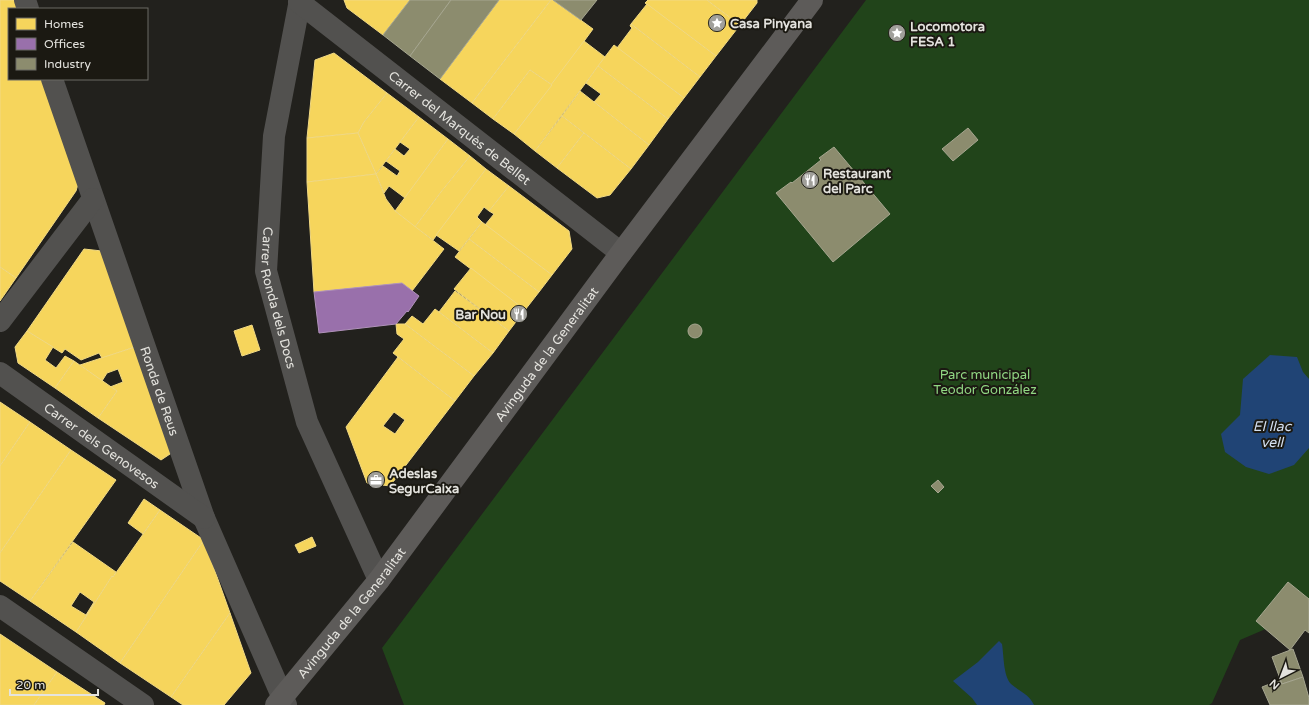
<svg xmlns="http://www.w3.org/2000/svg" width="1309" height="705" viewBox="0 0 1309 705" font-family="'Varela Round',sans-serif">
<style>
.green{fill:#21441a}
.water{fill:#204475}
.homes{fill:#f6d55c;stroke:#f1d983;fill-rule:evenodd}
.offices{fill:#9970ab;stroke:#b092ba}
.industry{fill:#8c8c6e;stroke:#a6a690}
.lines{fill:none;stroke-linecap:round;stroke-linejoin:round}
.street{stroke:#52514f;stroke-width:22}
.secondary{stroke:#5d5b59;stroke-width:22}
.labels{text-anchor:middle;stroke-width:4;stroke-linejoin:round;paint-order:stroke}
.poi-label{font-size:13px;font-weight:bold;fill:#e4e3de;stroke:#1b1912;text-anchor:start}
.street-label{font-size:13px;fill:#e4e3de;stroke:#1b1912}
.park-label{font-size:13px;fill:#91d783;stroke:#1b1912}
.water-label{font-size:14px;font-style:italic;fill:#d3dff0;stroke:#1b1912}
</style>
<rect width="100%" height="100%" fill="#22211d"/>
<path class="green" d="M866 0H1309V614L1277 624 1240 640 1212 703 1209 705H404L382 648Z"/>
<g class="water">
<path d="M1270 355 1297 357 1303 372 1309 379V448L1294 465 1269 474 1246 467 1225 452 1221 434 1240 415 1243 379Z"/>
<path d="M999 641 1002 644C1004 656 1003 675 1011 684 1020 692 1029 694 1034 705H977L972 698 953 681 978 662Z"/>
</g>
<g class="homes">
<path d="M0 0H17L20 9H9V79H43L78 184 76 191 16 278 0 267Z"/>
<path d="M344 0H410L383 35 347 8Z"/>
<path d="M499 0H551L472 103 440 79Z"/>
<path d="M551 0H553L593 29 552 85 530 70 493 119 472 103Z"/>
<path d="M648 0H707L740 25 716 56 645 3Z"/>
<path d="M707 0H757V3L740 25Z"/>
<path d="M647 4 716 56 700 77 631 24Z"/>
<path d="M631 24 700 77 684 98 617 48 632 28 630 26Z"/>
<path d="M584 41 605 57 535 151 514 134Z"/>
<path d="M614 45 684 98 668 119 598 66Z"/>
<path d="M334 53 387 93 364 122 358 133 307 138 315 60Z"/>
<path d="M598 66 668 119 649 145 594 102 601 94 586 83Z"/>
<path d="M530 70 552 85 514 134 493 119Z"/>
<path d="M580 91 649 145 631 169 562 116Z"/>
<path d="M387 93 419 117 376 174 358 133 364 122Z"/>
<path d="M562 116 584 133 557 168 535 151Z"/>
<path d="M419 117 448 139 405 198 389 186 384 193 376 174 383 166 397 176 400 171 386 161 395 149 404 156 410 149 400 142Z"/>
<path d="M358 133 376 174 307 182V138Z"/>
<path d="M584 133 631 169 610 195 597 198 557 168Z"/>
<path d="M448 139 470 156 441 192 415 227 395 211Z"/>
<path d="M470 156 486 169 433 240 415 227 441 192Z"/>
<path d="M486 169 509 186 489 211 484 207 477 217 482 222 459 251 436 235Z"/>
<path d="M376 174 386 199 395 211 444 249 412 291 402 283 314 292 307 182Z"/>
<path d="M509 186 569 231 572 249 552 275 485 225 494 214 489 211Z"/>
<path d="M482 222 552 275 539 292 469 239Z"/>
<path d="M469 239 539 292 525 310 455 257Z"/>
<path d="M84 249 102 251 135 347 102 358 99 353 81 360 65 349 62 353 27 331Z"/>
<path d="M0 267 16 278 0 301Z"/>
<path d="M471 268 525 310 509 331 454 289Z"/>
<path d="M455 291 509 331 493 353 439 312Z"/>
<path d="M435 309 493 353 474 376 405 324 412 316 423 324Z"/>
<path d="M396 324H405L474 376 455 401 393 353 404 339 397 334Z"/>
<path d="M252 325 260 350 242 356 234 331Z"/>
<path d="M27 331 53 347 45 360 56 368 65 356 74 361 55 388 18 363 15 347Z"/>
<path d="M135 347 173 452 161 460 98 418 117 391 110 387 123 382 118 369 107 373 102 381 80 365Z"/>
<path d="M398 357 455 401 390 486 367 483 346 427ZM394 412 405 420 395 434 383 426Z"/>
<path d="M74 361 117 391 98 418 55 388Z"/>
<path d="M0 402 30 422 0 466Z"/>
<path d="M30 422 71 450 0 553V466Z"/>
<path d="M71 450 116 480 30 601 0 581V553Z"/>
<path d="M144 499 160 510 143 534 128 523Z"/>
<path d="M160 510 204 540 120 663 76 632 112 576 113 577Z"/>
<path d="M312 537 316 546 299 553 295 545Z"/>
<path d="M204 540 230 613 171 697 120 663Z"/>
<path d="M73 542 116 572 113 577 112 576 76 632 30 601ZM80 592 94 602 86 615 71 606Z"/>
<path d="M230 613 251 673 224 705H183L171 697Z"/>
<path d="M0 634 57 672 34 705H0Z"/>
<path d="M57 672 77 685 105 703 104 705H34Z"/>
</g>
<path class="offices" d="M402 283 419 296 408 312 407 311 396 324 319 333 314 292Z"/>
<g class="industry">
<path d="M410 0H451L410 56 383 35Z"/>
<path d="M451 0H499L440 79 410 56Z"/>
<path d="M553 0H597L581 20Z"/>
<path d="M968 128 978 140 953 161 942 149Z"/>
<path d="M834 147 890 214 833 262 776 193 791 182 792 183 821 160 819 158Z"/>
<circle cx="695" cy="331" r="7"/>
<path d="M938 480 944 487 938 493 931 486Z"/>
<path d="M1288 582 1309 599V633L1305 630 1290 650 1256 621Z"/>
<path d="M1293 649 1303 677 1282 684 1272 657Z"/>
<path d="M1303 677 1309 698V705H1270L1262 687 1280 680 1282 684Z"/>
</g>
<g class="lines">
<g class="street">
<path d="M25 0 28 9"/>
<path id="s1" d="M300 0 274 136 266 271 307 422 379 580"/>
<path id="s2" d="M299 2 621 253"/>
<path id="s3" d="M52 79 204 518 286 705"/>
<path d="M0 321 93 199"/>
<path id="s4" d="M0 373 204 518"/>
<path d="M0 606 143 705"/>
</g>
<path class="secondary" id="s5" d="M276 705 379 580 621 253 812 0"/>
</g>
<defs>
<symbol id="sight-disc" viewBox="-11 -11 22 22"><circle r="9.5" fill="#a09f9a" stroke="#1b1912"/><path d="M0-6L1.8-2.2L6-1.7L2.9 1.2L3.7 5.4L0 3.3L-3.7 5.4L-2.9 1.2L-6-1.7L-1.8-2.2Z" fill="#fff"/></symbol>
<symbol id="restaurant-disc" viewBox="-11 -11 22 22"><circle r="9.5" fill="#a09f9a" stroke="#1b1912"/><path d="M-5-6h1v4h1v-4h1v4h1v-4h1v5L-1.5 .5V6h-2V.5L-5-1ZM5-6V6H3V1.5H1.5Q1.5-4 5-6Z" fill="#fff"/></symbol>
<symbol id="office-disc" viewBox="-11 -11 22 22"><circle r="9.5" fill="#a09f9a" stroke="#1b1912"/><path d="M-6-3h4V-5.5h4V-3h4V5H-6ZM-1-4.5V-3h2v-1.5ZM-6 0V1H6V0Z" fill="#fff"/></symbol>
</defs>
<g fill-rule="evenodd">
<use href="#sight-disc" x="707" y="13" width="20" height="20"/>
<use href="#sight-disc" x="887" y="23" width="20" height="20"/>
<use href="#restaurant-disc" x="800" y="170" width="20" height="20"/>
<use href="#restaurant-disc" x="509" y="304" width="20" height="20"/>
<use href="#office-disc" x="366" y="470" width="20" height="20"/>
</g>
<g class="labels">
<g class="poi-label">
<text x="730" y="28">Casa Pinyana</text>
<text x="910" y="31">Locomotora<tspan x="910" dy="15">FESA 1</tspan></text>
<text x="823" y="178">Restaurant<tspan x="823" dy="15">del Parc</tspan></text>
<text x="506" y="319" text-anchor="end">Bar Nou</text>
<text x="389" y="478">Adeslas<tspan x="389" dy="15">SegurCaixa</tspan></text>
</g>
<g class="street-label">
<text dy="5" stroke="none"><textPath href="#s2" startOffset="204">Carrer del Marquès de Bellet</textPath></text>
<text dy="5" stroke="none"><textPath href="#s1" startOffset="302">Carrer Ronda dels Docs</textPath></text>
<text dy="5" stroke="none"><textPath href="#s5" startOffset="443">Avinguda de la Generalitat</textPath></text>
<text dy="5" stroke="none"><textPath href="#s3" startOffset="330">Ronda de Reus</textPath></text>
<text dy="5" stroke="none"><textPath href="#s4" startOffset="125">Carrer dels Genovesos</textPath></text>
<text dy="5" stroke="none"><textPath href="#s5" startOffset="119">Avinguda de la Generalitat</textPath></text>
</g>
<g class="park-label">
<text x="985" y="379">Parc municipal<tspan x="985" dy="15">Teodor González</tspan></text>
</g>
<g class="water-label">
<text x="1272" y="431">El llac<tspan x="1272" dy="16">vell</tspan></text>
</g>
</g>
<rect x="8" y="8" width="140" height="72" fill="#1b1912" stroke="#6b6a64"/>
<rect x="16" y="18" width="20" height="12" fill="#f6d55c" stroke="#6b6a64"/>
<text x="44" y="28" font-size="12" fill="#e4e3de">Homes</text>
<rect x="16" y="38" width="20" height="12" fill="#9970ab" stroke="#6b6a64"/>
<text x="44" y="48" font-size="12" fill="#e4e3de">Offices</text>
<rect x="16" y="58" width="20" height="12" fill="#8c8c6e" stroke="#6b6a64"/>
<text x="44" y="68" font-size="12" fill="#e4e3de">Industry</text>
<g transform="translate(1281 677) rotate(222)" stroke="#1b1912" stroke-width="3" paint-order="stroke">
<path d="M0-3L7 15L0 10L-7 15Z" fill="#e4e3de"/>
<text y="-6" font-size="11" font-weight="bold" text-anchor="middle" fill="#e4e3de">N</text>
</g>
<path d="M10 689v6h88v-6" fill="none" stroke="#e4e3de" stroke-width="2"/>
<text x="16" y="689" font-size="12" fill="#e4e3de" stroke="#1b1912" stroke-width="3" paint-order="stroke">20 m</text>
</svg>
